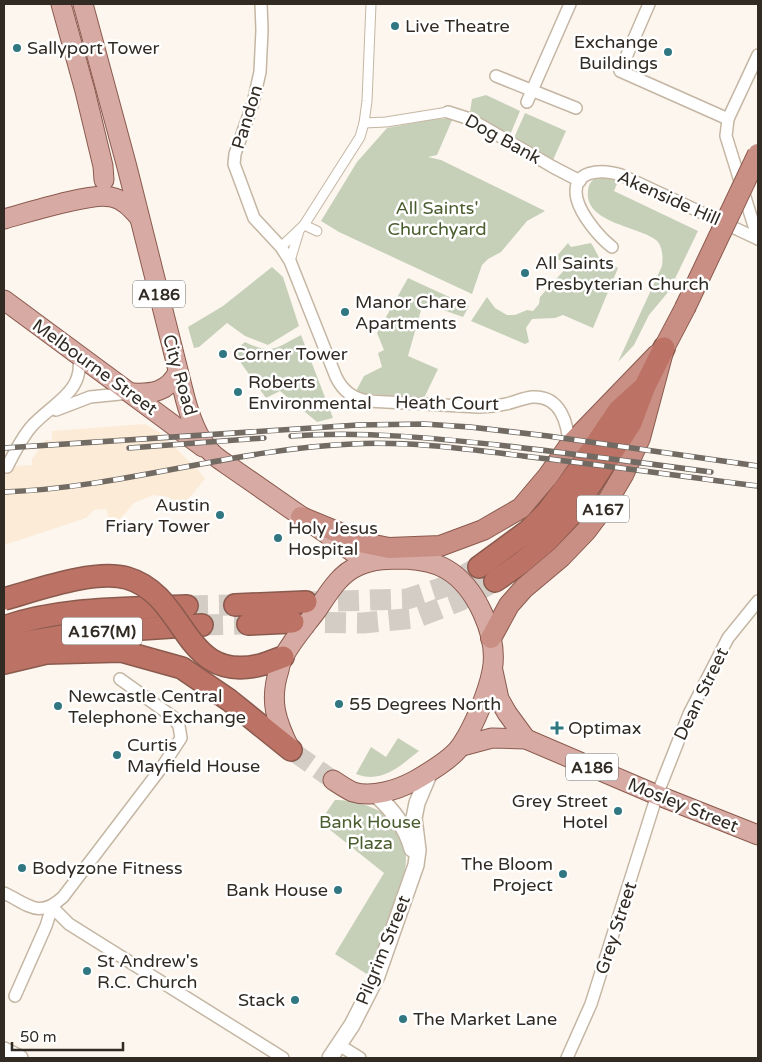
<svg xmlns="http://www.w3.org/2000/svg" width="762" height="1062" viewBox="0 0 762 1062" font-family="'Varela Round',sans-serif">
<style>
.built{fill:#fcebd7}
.green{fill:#c6d0b9}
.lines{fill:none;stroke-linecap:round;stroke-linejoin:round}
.primary-tunnel{stroke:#d3cdc6;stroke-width:19;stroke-dasharray:19 9;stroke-linecap:butt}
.motorway-tunnel{stroke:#d3cdc6;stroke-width:21;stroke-dasharray:21 11;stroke-linecap:butt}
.pedestrian-casing{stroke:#c5b6a3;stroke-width:11}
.minor-casing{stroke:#c5b6a3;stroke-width:14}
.tertiary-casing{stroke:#c5b6a3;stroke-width:18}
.primary-casing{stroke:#8b5a4e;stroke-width:21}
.trunk-casing{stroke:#8b5a4e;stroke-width:22}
.motorway-casing{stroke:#8b5a4e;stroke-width:24}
.pedestrian{stroke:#fff;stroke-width:9}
.minor{stroke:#fff;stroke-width:11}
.tertiary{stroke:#fff;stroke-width:15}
.primary{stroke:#d7aba3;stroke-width:19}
.trunk{stroke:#ca8f84;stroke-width:20}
.motorway{stroke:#bc7365;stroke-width:21}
.rail-casing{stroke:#716b64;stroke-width:5.5}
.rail{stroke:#fff;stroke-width:4;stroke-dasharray:11;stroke-linecap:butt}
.trunk-bridge-casing{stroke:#8b5a4e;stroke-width:22;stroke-linecap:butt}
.motorway-bridge-casing{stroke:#8b5a4e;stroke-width:24;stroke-linecap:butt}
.trunk-bridge{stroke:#ca8f84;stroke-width:20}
.motorway-bridge{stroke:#bc7365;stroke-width:21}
.poi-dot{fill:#307781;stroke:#fff;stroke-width:2}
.labels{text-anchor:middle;stroke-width:5;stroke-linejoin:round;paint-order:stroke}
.shield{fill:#fff;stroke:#6f6b66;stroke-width:1}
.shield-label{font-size:16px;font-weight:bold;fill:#312b24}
.poi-label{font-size:18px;fill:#312b24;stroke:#fff;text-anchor:start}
.street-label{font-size:18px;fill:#312b24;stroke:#fff}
.park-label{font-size:18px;fill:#4a5d2e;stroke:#fff}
</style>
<rect width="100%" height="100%" fill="#fcf6ee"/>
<path class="built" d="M145 424 159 432 201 473 205 479 183 505 168 497 153 495 134 503 120 519 108 518 107 509 94 510 86 518 4 545V467L32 465V459L46 440 52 441V431Z"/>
<g class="green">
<path d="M486 95 520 111 510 135 470 112 472 99Z"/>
<path d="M525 113 566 131 553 160 514 138Z"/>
<path d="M453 118 437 155 428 157 441 160 545 211 527 221 501 252 488 259 482 265 472 294 339 232 321 221 357 162 387 128 435 119Z"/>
<path d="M598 176 619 179 614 191 698 231 669 291 649 315 634 345 618 362 662 266C663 257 663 246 656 240 638 226 584 223 588 191 588 184 593 179 598 176Z"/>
<path d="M568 243 571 247 591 243C597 252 600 262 607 270L611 264 618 268 593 328 563 315 555 318 532 319 526 328 529 342 525 344 471 321 487 297 495 308 507 315H515L527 310 533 311 539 304 540 297 567 267 556 257Z"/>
<path d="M272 267 283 277 299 326 268 345 245 336 227 323 199 347 194 348 188 327 223 306Z"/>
<path d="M408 278 469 306 463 317 432 306 421 310 408 356 438 369 424 398 355 393 364 376 382 367 378 353 384 350 377 333Z"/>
<path d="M301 335 333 418 317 422 280 391 266 398 233 352 245 342C272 355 276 348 301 335Z"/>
<path d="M398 738 419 751C400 766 382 784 356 774L371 747 386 757Z"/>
<path d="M335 800C354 800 381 807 394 823 397 827 398 833 400 837 403 844 406 849 406 856 406 896 386 940 373 978L335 954 384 873 329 829 321 820Z"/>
</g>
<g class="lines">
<path class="primary-tunnel" d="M295 753 333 780"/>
<g class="motorway-tunnel">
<path d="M306 602 407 599 441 588 479 567"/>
<path d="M187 606 235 605"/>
<path d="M293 622 363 623 415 618 459 601 495 581"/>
<path d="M202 625 248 624"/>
</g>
<defs>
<g id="pedestrian">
<path d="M364 123 386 122 448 112"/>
<path d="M304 225 317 231"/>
<path d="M281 247 304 225 360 137 364 123 367 101 371 4"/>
<path d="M290 261 299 231"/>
</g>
<g id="minor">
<path d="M261 4 262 30 260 72 253 103 235 154 234 164 254 218 281 247 290 261 336 377C343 391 352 398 368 401L479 407C488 407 497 406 506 404 515 402 523 398 532 397 561 395 568 424 569 446"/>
<path d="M649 4 620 71 728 119"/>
<path d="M496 76 576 108"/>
<path d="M527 102 570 4"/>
<path d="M448 112 470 119 553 167 580 181"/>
<path d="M758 239 726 136 728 119 758 55"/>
<path d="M612 247C599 237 581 215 577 199 570 169 602 169 621 175L758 239"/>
<path d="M56 410 90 397 130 393"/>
<path d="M7 467C14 453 21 439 31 427 52 403 87 392 78 353"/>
<path d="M4 893C29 905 39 919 63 897L162 767 181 738 179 726 173 717 120 679"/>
<path d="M15 996 46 926 52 907 69 924 283 1058"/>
<path d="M339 1045 360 1058"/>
<path d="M567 1058 591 1004 657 795 689 714 728 638 758 601"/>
</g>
<g id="tertiary">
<path d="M375 794C392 809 406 827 412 849"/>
<path d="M4 1050 20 1058"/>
<path d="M330 1058 352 1025 377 976 416 865 418 850 414 818 417 803 430 772"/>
</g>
<g id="primary">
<path d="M61 4 85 91 103 166 104 180"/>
<path d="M83 4 127 167 183 390C188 411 195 435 210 451 215 457 223 462 229 466L367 562"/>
<path d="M4 219C26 213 92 192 111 197 123 199 131 208 139 217"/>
<path d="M4 300 203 447"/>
<path d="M132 393C152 394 168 392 178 372"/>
<path d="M493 671 499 699 507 713 526 739"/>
<path d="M462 746 492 738 526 739 657 795 758 835"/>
<path d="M290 749C276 721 269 701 279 670 280 665 281 660 284 656 293 639 306 625 317 610 328 594 339 574 358 566 373 559 390 559 406 559 420 560 434 562 446 569 476 586 499 637 492 671 488 692 474 726 462 744 454 758 428 773 414 781 397 790 372 798 353 792 346 789 339 784 333 780"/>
</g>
<g id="trunk">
<path d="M301 517 364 543 389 548 440 546 483 530 521 508 548 476 569 446 657 355"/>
<path d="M491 638 509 605 524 588 561 557 586 531 604 507 623 475 640 438 664 348 685 308"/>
</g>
<g id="motorway">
<path d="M479 567 528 531 547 512 577 472 619 410 641 390"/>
<path d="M495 581 521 563 546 542 571 515 631 423 645 386 664 348"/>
<path d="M235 605 306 602"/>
<path d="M248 624 293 622"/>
<path d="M4 627C61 607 127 609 187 606"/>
<path d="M4 647 12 644 80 633 202 625"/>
<path d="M4 663 46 653 121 651 182 668 229 700 291 750"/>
<path d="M264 664 283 657"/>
</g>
</defs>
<use href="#pedestrian" class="pedestrian-casing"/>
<use href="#minor" class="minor-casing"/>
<use href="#tertiary" class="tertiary-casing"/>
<use href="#primary" class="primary-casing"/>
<use href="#trunk" class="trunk-casing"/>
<use href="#motorway" class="motorway-casing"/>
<use href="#pedestrian" class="pedestrian"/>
<use href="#minor" class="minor"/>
<use href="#tertiary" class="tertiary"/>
<use href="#primary" class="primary"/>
<use href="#trunk" class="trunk"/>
<use href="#motorway" class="motorway"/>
<defs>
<g id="rail">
<path d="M291 436C364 431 435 438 507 446 575 454 643 463 711 472"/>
<path d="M4 448 358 425 424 424 470 427 548 436 758 466"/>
<path d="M129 448 264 438"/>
<path d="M4 492C121 488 234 449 352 444 409 441 467 449 523 456 602 465 680 476 758 486"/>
</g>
</defs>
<use href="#rail" class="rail-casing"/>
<use href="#rail" class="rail"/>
<defs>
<path id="trunk-bridge" d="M685 308 758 154"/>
<path id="motorway-bridge" d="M4 599C37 590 94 569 127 578 189 596 182 687 264 664"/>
</defs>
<use href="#trunk-bridge" class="trunk-bridge-casing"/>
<use href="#motorway-bridge" class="motorway-bridge-casing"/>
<use href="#trunk-bridge" class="trunk-bridge"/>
<use href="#motorway-bridge" class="motorway-bridge"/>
</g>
<g class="poi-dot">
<circle cx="395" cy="26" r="5"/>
<circle cx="17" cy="48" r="5"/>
<circle cx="668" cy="52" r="5"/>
<circle cx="525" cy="273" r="5"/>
<circle cx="345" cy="312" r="5"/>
<circle cx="223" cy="354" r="5"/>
<circle cx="238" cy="392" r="5"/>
<circle cx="220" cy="515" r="5"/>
<circle cx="278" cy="538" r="5"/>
<circle cx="339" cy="704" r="5"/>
<circle cx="58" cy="706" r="5"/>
<path d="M554.5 720.5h5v5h5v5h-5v5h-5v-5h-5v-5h5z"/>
<circle cx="117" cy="755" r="5"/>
<circle cx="618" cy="811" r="5"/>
<circle cx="22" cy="868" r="5"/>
<circle cx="563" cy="874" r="5"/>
<circle cx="338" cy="890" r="5"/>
<circle cx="87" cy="971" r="5"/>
<circle cx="295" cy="1000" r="5"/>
<circle cx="403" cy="1019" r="5"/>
</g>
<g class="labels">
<g class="shield">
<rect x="133" y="280.5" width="52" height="27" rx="4"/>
<rect x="577" y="495.5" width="52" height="27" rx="4"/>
<rect x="62" y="617.5" width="80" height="27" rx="4"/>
<rect x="566" y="753.5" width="52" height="27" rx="4"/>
</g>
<g class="shield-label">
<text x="159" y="300">A186</text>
<text x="603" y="515">A167</text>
<text x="102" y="637">A167(M)</text>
<text x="592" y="773">A186</text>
</g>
<g class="poi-label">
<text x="405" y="32">Live Theatre</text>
<text x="658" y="48" text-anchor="end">Exchange<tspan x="658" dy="21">Buildings</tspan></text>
<text x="27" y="54">Sallyport Tower</text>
<text x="535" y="269">All Saints<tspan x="535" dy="21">Presbyterian Church</tspan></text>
<text x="355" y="308">Manor Chare<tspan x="355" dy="21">Apartments</tspan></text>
<text x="233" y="360">Corner Tower</text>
<text x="248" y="388">Roberts<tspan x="248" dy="21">Environmental</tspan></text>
<text x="210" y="511" text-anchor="end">Austin<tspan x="210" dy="21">Friary Tower</tspan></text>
<text x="288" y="534">Holy Jesus<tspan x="288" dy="21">Hospital</tspan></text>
<text x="68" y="702">Newcastle Central<tspan x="68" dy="21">Telephone Exchange</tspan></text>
<text x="349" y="710">55 Degrees North</text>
<text x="568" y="734">Optimax</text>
<text x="127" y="751">Curtis<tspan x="127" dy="21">Mayfield House</tspan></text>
<text x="608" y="807" text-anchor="end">Grey Street<tspan x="608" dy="21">Hotel</tspan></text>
<text x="553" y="870" text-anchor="end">The Bloom<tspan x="553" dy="21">Project</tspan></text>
<text x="32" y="874">Bodyzone Fitness</text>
<text x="328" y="896" text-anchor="end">Bank House</text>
<text x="97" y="967">St Andrew's<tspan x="97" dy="21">R.C. Church</tspan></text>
<text x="285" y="1006" text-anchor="end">Stack</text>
<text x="413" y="1025">The Market Lane</text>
</g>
<g class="street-label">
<text transform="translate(247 117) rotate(-73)" y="6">Pandon</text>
<text transform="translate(503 139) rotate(29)" y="6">Dog Bank</text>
<text transform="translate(669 198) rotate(24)" y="6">Akenside Hill</text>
<text transform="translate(95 367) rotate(36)" y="6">Melbourne Street</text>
<text transform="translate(180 375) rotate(74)" y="6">City Road</text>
<text transform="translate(447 403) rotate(1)" y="6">Heath Court</text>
<text transform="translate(701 694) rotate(-64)" y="6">Dean Street</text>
<text transform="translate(683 805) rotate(22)" y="6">Mosley Street</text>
<text transform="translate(616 928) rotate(-72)" y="6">Grey Street</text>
<text transform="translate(383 950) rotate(-68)" y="6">Pilgrim Street</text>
</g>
<g class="park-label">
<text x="437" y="214">All Saints'<tspan x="437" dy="21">Churchyard</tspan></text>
<text x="370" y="828">Bank House<tspan x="370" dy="21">Plaza</tspan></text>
</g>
</g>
<rect width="762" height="1062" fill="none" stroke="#312b24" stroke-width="10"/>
<path d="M12 1042v8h111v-8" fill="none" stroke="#312b24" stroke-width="2.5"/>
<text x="20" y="1042" font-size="15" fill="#312b24" stroke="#ffffff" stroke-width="4" paint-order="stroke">50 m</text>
</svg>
